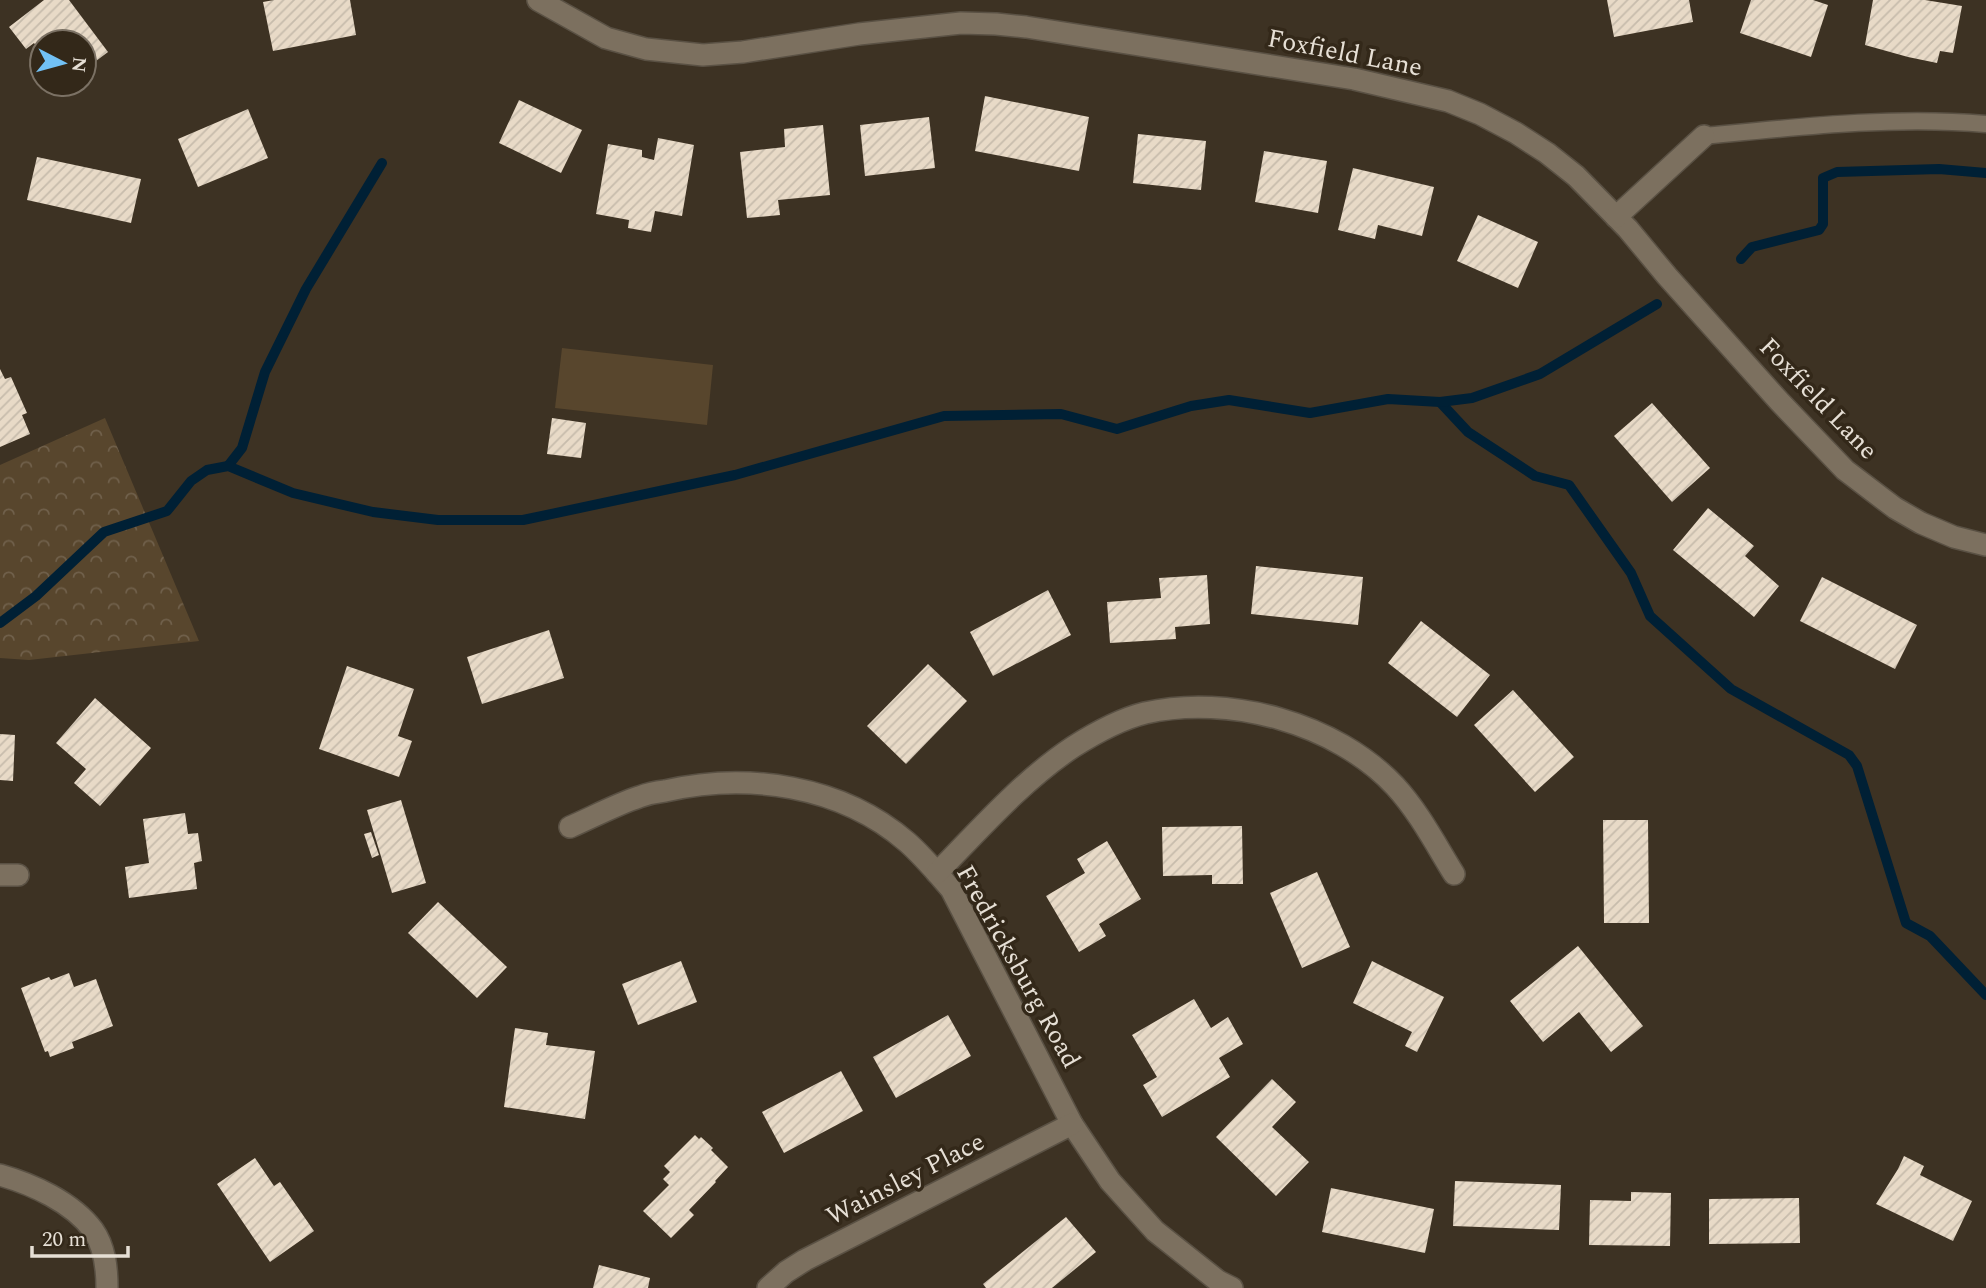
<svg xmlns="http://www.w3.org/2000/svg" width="1986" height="1288" viewBox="0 0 1986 1288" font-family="Spectral,serif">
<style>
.forest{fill:url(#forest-crowns)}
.park{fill:#58462d}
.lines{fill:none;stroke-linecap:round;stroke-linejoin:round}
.stream{stroke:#002035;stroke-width:10}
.building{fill:url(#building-hatch)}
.service-casing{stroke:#5a5144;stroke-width:19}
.minor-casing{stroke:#5a5144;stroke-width:24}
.service{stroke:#7c705f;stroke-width:16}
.minor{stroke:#7c705f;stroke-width:21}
.labels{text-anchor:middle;stroke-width:7;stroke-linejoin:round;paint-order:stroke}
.street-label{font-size:26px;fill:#e6dfd5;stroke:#332819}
</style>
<defs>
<pattern id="forest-crowns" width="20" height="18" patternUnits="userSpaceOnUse" patternTransform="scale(1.75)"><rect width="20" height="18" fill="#58462d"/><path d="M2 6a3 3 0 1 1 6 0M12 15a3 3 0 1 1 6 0" fill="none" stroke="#70604b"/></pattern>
<pattern id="building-hatch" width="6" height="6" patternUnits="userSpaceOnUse" patternTransform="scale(1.75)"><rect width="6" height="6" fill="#e8dac7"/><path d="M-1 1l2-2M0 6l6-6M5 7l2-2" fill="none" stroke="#c7bcac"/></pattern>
</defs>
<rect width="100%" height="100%" fill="#3d3223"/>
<path class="forest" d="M105 418 199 641 29 660 0 658V465Z"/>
<path class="park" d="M562 348 713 365 707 425 555 408Z"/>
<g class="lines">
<g class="stream">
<path d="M1741 259 1752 247 1819 230 1823 224V178L1837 172 1939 169 1986 173"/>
<path d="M1440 402 1468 432 1535 476 1569 485 1631 573 1650 616 1731 689 1849 755 1857 766 1906 923 1930 936 1986 995"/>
<path d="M228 466 242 448 265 372 306 289 382 163"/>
<path d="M0 623 36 596 104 532 167 511 191 481 207 470 228 466 293 493 373 512 438 520H523L735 475 944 416 1061 414 1117 429 1191 406 1229 400 1310 413 1388 399 1440 402 1472 398 1540 374 1657 304"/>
</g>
</g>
<g class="building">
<path d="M44 0H69L108 52 84 70V42H42V54L34 43 26 49 9 27Z"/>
<path d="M274 0H350L356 35 273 51 263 2Z"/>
<path d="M1607 0H1689L1693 22 1614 37Z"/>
<path d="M1751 0H1813L1828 5 1811 57 1740 33Z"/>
<path d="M1873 0H1925L1962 6 1953 53 1940 51 1937 63 1908 57 1865 45Z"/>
<path d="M985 96 1089 117 1079 171 975 151Z"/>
<path d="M519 100 582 130 561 173 499 143Z"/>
<path d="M248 109 268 158 198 187 178 139Z"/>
<path d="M929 117 935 168 865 176 860 125Z"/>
<path d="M823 125 830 195 778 200 780 215 747 218 740 152 785 147 784 129Z"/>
<path d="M1138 134 1206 141 1201 190 1133 183Z"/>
<path d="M658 138 694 145 682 216 655 211 651 232 628 228 629 220 596 214 608 144 642 150V157L654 160Z"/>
<path d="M1264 151 1327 161 1318 213 1255 202Z"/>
<path d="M37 157 141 179 131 223 27 200Z"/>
<path d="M1353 168 1434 187 1422 236 1378 225 1375 239 1338 230Z"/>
<path d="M1478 215 1538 242 1518 288 1457 261Z"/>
<path d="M0 369 5 379 11 377 27 413 22 415 30 434 0 447Z"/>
<path d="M1652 403 1710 468 1672 502 1614 436Z"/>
<path d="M552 418 586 423 581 458 547 454Z"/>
<path d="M1708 508 1754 546 1745 556 1779 586 1754 617 1673 550Z"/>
<path d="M1256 566 1363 577 1358 625 1251 614Z"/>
<path d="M1207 575 1210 624 1175 627 1176 639 1110 643 1107 602 1161 598 1159 578Z"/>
<path d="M1822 577 1917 625 1895 669 1800 621Z"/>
<path d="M1048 590 1071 635 993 676 970 632Z"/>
<path d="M1421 621 1490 675 1457 717 1388 663Z"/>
<path d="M549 630 564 678 482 704 467 657Z"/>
<path d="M928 664 967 701 906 764 867 726Z"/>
<path d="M347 666 414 689 398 736 412 741 399 777 319 749Z"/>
<path d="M1513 690 1574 757 1535 792 1474 725Z"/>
<path d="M95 698 151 748 100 806 74 783 86 769 56 743Z"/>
<path d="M0 734 15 735 13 781 0 780Z"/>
<path d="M401 800 426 883 392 893 367 810Z"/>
<path d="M185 813 188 834 198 833 202 861 194 863 197 889 129 898 125 867 149 863 143 819Z"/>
<path d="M1603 820H1648L1649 923H1604Z"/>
<path d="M1242 826 1243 884H1212V875L1163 876 1162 827Z"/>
<path d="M371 832 379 855 372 858 364 834Z"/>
<path d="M1107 841 1141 899 1099 924 1106 936 1079 952 1046 896 1085 873 1077 859Z"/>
<path d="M1317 872 1350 947 1302 968 1270 893Z"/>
<path d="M438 902 507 967 477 998 408 933Z"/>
<path d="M1578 946 1643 1026 1611 1052 1579 1012 1543 1042 1510 1001Z"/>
<path d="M681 961 697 1002 638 1025 622 984Z"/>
<path d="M1372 961 1444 997 1417 1052 1405 1046 1412 1032 1353 1003Z"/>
<path d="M69 973 74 987 96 979 113 1026 72 1042 74 1048 50 1057 48 1051 45 1052 21 988 49 977 51 980Z"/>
<path d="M1194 999 1211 1028 1228 1017 1243 1044 1219 1058 1230 1077 1162 1117 1143 1085 1157 1077 1132 1035Z"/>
<path d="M948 1015 971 1056 896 1098 873 1057Z"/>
<path d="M515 1028 548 1033 546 1045 595 1051 585 1119 504 1107Z"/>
<path d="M841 1071 863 1111 784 1153 762 1112Z"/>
<path d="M1272 1079 1296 1102 1272 1127 1309 1162 1276 1196 1216 1137Z"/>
<path d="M695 1135 699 1139 701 1137 713 1148 711 1150 728 1167 715 1181 716 1182 689 1210 694 1215 671 1238 643 1211 669 1185 663 1179 670 1172 664 1166Z"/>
<path d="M1904 1156 1924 1166 1920 1175 1972 1201 1953 1241 1876 1204 1898 1169Z"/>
<path d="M255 1158 274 1186 280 1182 314 1231 270 1262 217 1184Z"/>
<path d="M1455 1181 1561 1185 1559 1230 1453 1226Z"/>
<path d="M1331 1188 1434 1209 1425 1253 1322 1232Z"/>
<path d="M1631 1192 1671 1193 1670 1246 1589 1245 1590 1200 1631 1201Z"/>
<path d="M1799 1198 1800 1243 1709 1244V1199Z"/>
<path d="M1066 1217 1096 1252 1052 1288H986L983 1284Z"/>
<path d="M599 1265 650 1278 648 1288H593Z"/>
</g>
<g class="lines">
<defs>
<path id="service" d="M1704 136C1798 127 1892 116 1986 124"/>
<g id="minor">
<path d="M538 0 606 38 646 49 703 55 743 52 859 34 961 23 996 24 1026 27 1354 79 1448 101 1480 114 1516 133 1547 153 1576 176 1628 229 1667 276 1779 401 1845 470 1895 508 1921 523 1954 537 1986 545"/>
<path d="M1616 217 1704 136"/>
<path d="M570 827C593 817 615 805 639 797 647 794 656 792 665 791 747 772 841 785 907 842 923 856 937 873 951 889L1072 1124 1110 1181 1155 1231 1218 1281 1232 1288"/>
<path d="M937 873C979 830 1023 780 1073 747 1095 733 1121 719 1145 713 1229 694 1336 723 1395 786 1419 812 1436 845 1454 874"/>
<path d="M0 875H18"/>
<path d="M0 1175C32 1184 72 1202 93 1230 105 1247 107 1268 107 1288"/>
<path d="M768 1288 786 1272 805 1260 1072 1124"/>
</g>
</defs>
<use href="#service" class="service-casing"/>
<use href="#minor" class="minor-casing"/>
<use href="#service" class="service"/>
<use href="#minor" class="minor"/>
</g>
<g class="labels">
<g class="street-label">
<text transform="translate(1345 52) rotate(11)" y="9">Foxfield Lane</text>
<text transform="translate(1819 398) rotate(46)" y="9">Foxfield Lane</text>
<text transform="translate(1019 966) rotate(61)" y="9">Fredricksburg Road</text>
<text transform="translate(905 1178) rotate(-27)" y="9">Wainsley Place</text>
</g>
</g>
<g transform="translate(63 63) rotate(96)"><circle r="33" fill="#332819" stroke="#7b7164" stroke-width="2"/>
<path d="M0-5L12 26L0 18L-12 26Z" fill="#72c1f5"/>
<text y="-10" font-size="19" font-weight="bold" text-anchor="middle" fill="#e6dfd5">N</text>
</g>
<path d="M32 1246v10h96v-10" fill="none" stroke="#e6dfd5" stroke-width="3.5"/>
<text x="42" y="1246" font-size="21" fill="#e6dfd5" stroke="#332819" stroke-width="5" paint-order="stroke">20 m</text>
</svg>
